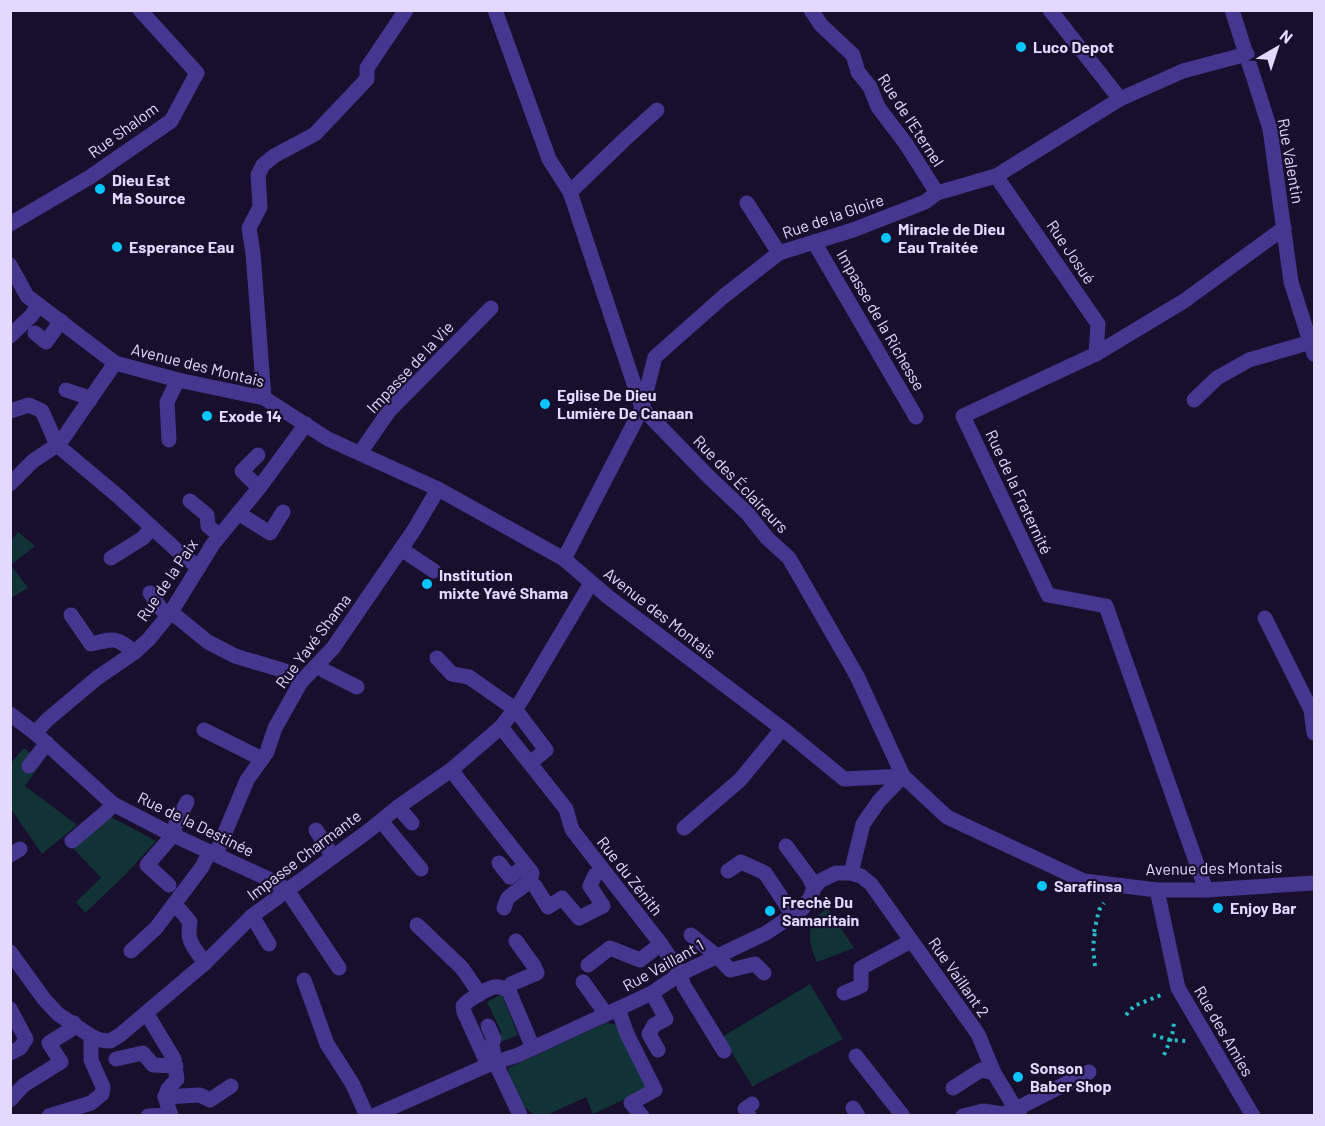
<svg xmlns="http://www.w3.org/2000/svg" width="1325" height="1126" viewBox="0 0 1325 1126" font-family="Barlow,sans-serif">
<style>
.green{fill:#113336}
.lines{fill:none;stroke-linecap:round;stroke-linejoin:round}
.path{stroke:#25bbc7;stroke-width:4;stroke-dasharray:3 4.5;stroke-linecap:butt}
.service{stroke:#45368f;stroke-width:15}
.minor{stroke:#45368f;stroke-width:15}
.poi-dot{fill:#05c5ff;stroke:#170f2c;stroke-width:2}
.labels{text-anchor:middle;stroke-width:4.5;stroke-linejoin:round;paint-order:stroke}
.poi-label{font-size:16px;font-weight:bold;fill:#e3d9ff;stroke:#170f2c;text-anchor:start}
.street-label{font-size:16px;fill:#e3d9ff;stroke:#170f2c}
</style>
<rect width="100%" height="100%" fill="#170f2c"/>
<g class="green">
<path d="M18 532 35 546 11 565 28 588 11 598V541Z"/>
<path d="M24 748 42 762 25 786 77 825 42 854 11 809 10 764Z"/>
<path d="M111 817 156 841 124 876 85 913 76 902 101 878 73 848Z"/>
<path d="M827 907 854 948 817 962C812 951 806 935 813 922 816 917 823 912 827 907Z"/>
<path d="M810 984 843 1039 758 1083 753 1087 722 1037Z"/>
<path d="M502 994 518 1035 501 1042V1031L487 1002Z"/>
<path d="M606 1023 615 1024 647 1089 593 1114 586 1097 547 1115H534C515 1099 512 1092 508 1068Z"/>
</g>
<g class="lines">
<g class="path">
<path d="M1094 932 1099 910 1104 903"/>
<path d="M1095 966 1093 947 1095 932"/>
<path d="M1126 1015 1134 1006 1161 995"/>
<path d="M1153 1035 1170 1040 1187 1041"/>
<path d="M1164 1055 1172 1036 1174 1023"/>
</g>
<g class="service">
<path d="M35 333 46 342 61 321"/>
<path d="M66 390 84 396 90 400"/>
<path d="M10 411 29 405 42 411 57 445"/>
<path d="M169 440 167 402 178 380"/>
<path d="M258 455 242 471 259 488"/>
<path d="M190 501 207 515 208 526 219 535"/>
<path d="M238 513 270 533 283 512"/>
<path d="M401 549 434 571"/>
<path d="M111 558 143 538 152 527"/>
<path d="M150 593 162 610 171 612"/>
<path d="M71 615 91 644C117 638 114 637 135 652"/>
<path d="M437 658 452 674 469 677 515 709 546 750 530 763"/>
<path d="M317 665 325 671 357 687"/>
<path d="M204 730 262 759"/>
<path d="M29 766 47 743"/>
<path d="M451 770 532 873C530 886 516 889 508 898 506 901 505 905 504 908"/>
<path d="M398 807 412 823"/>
<path d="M381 821 421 869"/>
<path d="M684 828 740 780 782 729"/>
<path d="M316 830 333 857"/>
<path d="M72 841 106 812 113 804"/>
<path d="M786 846 809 877 814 888"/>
<path d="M10 855 20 849"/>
<path d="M499 863 510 877 526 865"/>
<path d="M728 871 741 862 765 873 793 915"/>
<path d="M169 885 147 865 173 835 176 823 187 802"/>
<path d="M535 886 548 907 562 898 579 918 603 906 590 886 595 875 602 870"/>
<path d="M287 890 339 968"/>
<path d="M174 905 181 911 190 922C186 942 194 947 205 963"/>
<path d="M252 916 269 944"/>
<path d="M417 925 462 968"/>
<path d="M691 935 717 956 730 970 755 964 764 973"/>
<path d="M131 951 156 928"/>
<path d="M588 965 610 948 640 960 661 944"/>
<path d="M680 974 684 986 724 1051"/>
<path d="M304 980 327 1044 352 1083 367 1116"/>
<path d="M583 982 606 1014"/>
<path d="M509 991 511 984 537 973 534 966 516 941"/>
<path d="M652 993 666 1019 654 1025 649 1034 658 1050"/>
<path d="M844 993 861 986V968L911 941"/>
<path d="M10 1009 26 1039 20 1048 10 1053"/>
<path d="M618 1009 627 1034 655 1090 631 1103 642 1116"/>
<path d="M488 1026 494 1039 492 1044 495 1062"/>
<path d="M856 1056 903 1116"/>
<path d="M116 1059 143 1053 153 1065 176 1066"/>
<path d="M953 1088 981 1070 994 1073"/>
<path d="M165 1097 200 1095 210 1100 231 1086"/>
<path d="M10 1100 24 1085 61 1062 49 1043 70 1030 74 1023"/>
<path d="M853 1108 858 1116"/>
<path d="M1016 1109 1089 1072"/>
<path d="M49 1116 91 1103 102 1094 103 1087 91 1060V1036"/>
<path d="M148 1116 171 1115"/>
<path d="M749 1116 745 1109 752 1104"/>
</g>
<g class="minor">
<path d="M811 10 821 25 853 55 858 72 870 87 878 107 906 144 937 193"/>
<path d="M1050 10 1120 99"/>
<path d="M1232 10 1270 129 1291 282 1314 354"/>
<path d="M996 176 1098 324 1096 354"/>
<path d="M570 192 623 141 657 110"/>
<path d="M747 203 779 253"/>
<path d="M10 224 90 177 171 121 197 73 140 10"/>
<path d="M814 242 916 417"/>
<path d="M10 265 27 296 115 363 178 380 264 398 328 439 438 489 564 559 607 596 788 733 844 779 903 776 947 817 1084 881 1157 890H1206L1314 883"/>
<path d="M10 336 31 316 39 305"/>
<path d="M264 398 253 253 249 228 260 207 258 175 263 165 274 156 315 134 367 79V68L406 10"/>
<path d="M1194 400 1217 378 1249 360 1311 342"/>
<path d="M57 445 119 497 183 556 199 567"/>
<path d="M360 453 389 411 491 308"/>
<path d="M10 484 33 461 57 445 64 437 115 363"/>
<path d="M564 559 642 408 655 357 724 296 779 253 853 230 925 202 937 193 996 176 1120 99 1183 71 1247 54"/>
<path d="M171 612 208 642 235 656 285 671 301 682"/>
<path d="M1265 618 1311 710 1314 733"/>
<path d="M10 714 35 733 113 804 173 835 275 882 287 890"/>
<path d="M501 727 566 809C569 817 569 824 573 831L661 944 680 974"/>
<path d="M35 733 47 720 97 678 135 652 149 639 171 612 213 544 259 488 306 424"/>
<path d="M216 854 247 780 267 752 275 728 301 682 333 648 414 530 438 489"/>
<path d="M851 873 861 876 871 884 978 1034 994 1073 1020 1116"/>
<path d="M1157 890 1178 988 1253 1116"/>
<path d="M1206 890 1106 606 1048 595 963 416 1096 354 1184 301 1284 228"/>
<path d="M156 928 202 867 209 853"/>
<path d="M10 952 44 999 58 1014 91 1036 100 1040 110 1041 120 1035 205 963 252 916 367 832 398 807 451 770 501 727 521 701 591 583"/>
<path d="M462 968 480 994"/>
<path d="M147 1014 174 1059 177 1079 168 1089 165 1097 171 1116"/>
<path d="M495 1062 520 1115"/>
<path d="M488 1065 464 1012 463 1006C468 1000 486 989 494 987 499 986 504 988 509 991L533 1048"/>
<path d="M373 1116 488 1065 518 1055 652 993 680 974 766 933 793 915 803 908 810 898 814 888 820 881 836 873H851L863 824 879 801 903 776 857 676 789 558 767 538 748 514 709 477 642 408 570 192 549 159 495 10"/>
<path d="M963 1116 983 1111 1003 1114 1016 1109"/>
</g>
</g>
<g class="poi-dot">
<circle cx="1021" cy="47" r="6"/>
<circle cx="100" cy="189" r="6"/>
<circle cx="886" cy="238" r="6"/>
<circle cx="117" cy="247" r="6"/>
<circle cx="545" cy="404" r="6"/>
<circle cx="207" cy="416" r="6"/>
<circle cx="427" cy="584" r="6"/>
<circle cx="1042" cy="886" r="6"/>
<circle cx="1218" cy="908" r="6"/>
<circle cx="770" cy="911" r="6"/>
<circle cx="1018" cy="1077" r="6"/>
</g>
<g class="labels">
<g class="poi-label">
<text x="1033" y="53">Luco Depot</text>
<text x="112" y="186">Dieu Est<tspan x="112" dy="18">Ma Source</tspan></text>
<text x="898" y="235">Miracle de Dieu<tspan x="898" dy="18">Eau Traitée</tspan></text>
<text x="129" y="253">Esperance Eau</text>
<text x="557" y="401">Eglise De Dieu<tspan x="557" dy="18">Lumière De Canaan</tspan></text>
<text x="219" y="422">Exode 14</text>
<text x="439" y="581">Institution<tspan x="439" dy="18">mixte Yavé Shama</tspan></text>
<text x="1054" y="892">Sarafinsa</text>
<text x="782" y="908">Frechè Du<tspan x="782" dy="18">Samaritain</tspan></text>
<text x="1230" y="914">Enjoy Bar</text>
<text x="1030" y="1074">Sonson<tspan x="1030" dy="18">Baber Shop</tspan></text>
</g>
<g class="street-label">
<text transform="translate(911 120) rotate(57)" y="6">Rue de l'Eternel</text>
<text transform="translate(123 130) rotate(-36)" y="6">Rue Shalom</text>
<text transform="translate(1291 161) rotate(80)" y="6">Rue Valentin</text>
<text transform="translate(833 216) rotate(-19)" y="6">Rue de la Gloire</text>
<text transform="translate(1071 252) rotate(56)" y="6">Rue Josué</text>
<text transform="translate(881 320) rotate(60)" y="6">Impasse de la Richesse</text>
<text transform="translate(198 365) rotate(14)" y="6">Avenue des Montais</text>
<text transform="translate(410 367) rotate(-47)" y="6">Impasse de la Vie</text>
<text transform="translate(741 484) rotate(46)" y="6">Rue des Éclaireurs</text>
<text transform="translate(1019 492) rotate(65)" y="6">Rue de la Fraternité</text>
<text transform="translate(167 580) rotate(-56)" y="6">Rue de la Paix</text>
<text transform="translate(660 613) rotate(38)" y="6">Avenue des Montais</text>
<text transform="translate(313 641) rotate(-53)" y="6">Rue Yavé Shama</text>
<text transform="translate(196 824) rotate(26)" y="6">Rue de la Destinée</text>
<text transform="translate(304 855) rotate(-37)" y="6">Impasse Charmante</text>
<text transform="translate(1214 868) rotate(-1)" y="6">Avenue des Montais</text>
<text transform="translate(630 876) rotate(52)" y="6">Rue du Zénith</text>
<text transform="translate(663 965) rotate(-29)" y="6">Rue Vaillant 1</text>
<text transform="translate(959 977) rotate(55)" y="6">Rue Vaillant 2</text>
<text transform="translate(1224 1031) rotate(60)" y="6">Rue des Amies</text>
</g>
</g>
<rect width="1325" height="1126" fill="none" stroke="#e3d9ff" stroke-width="24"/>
<g transform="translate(1277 48) rotate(39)" stroke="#170f2c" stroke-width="4.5" paint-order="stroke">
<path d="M0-4.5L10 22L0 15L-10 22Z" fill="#e3d9ff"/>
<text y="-9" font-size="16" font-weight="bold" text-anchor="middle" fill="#e3d9ff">N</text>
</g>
</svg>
